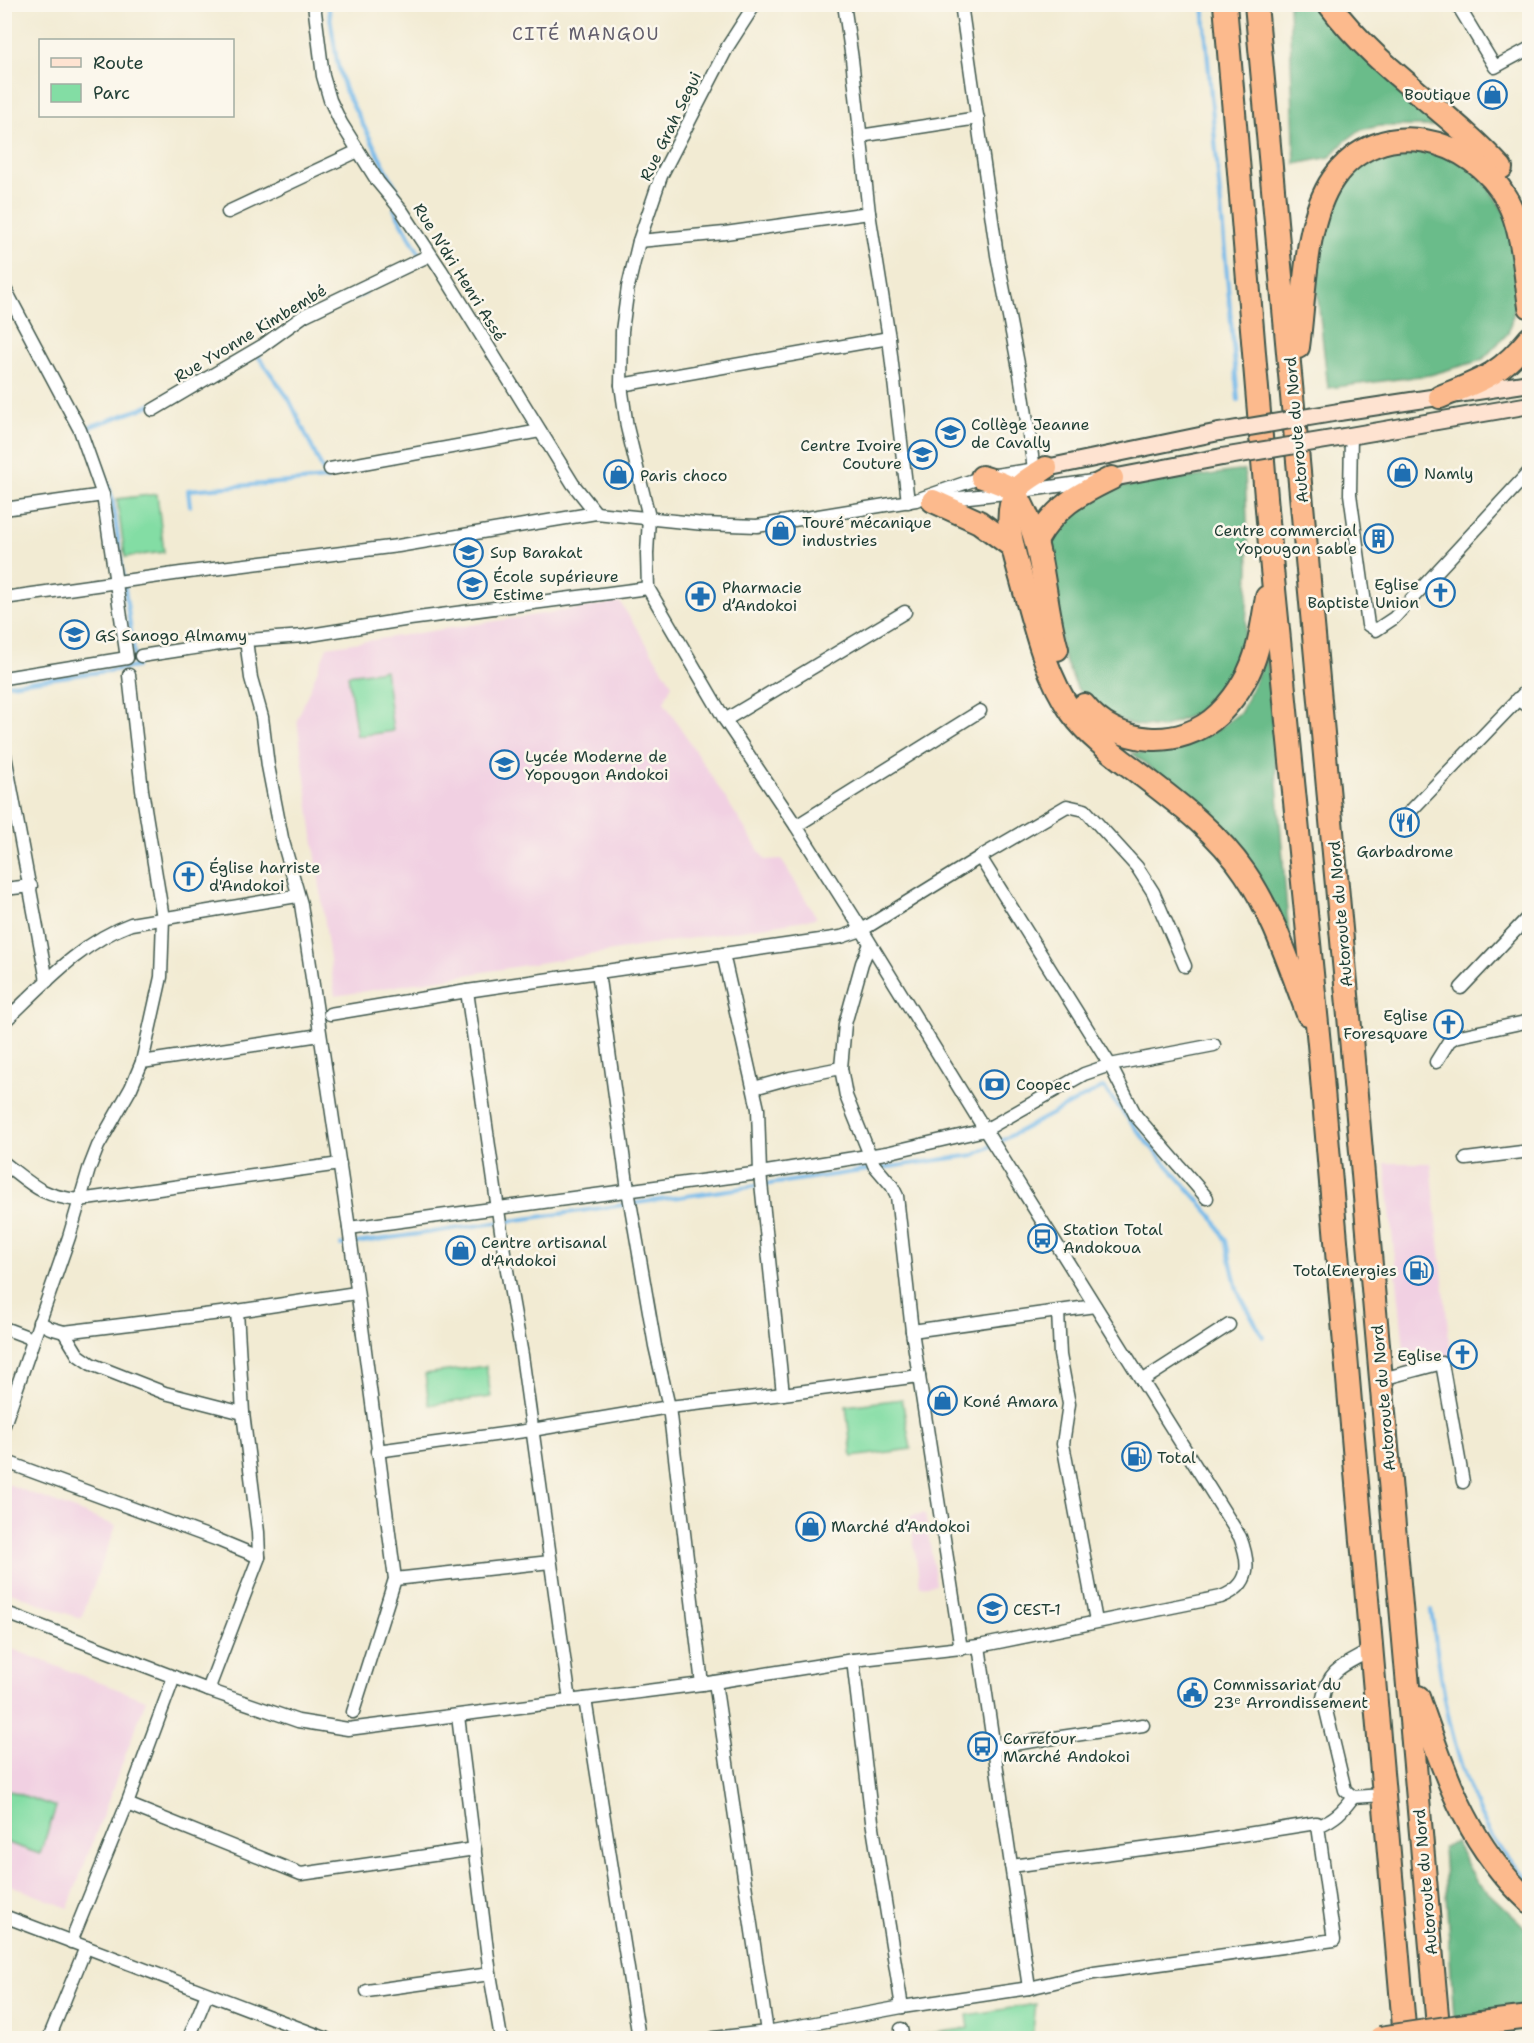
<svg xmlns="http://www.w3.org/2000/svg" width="1534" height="2043" viewBox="0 0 1534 2043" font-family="'Shantell Sans',sans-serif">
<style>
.built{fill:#f1d0e2}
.green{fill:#83dda4;stroke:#518d6c;stroke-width:1.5}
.forest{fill:#6abc8a;stroke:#447c5f;stroke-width:1.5}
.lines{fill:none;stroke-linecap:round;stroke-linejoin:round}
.stream{stroke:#73b9ea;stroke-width:4}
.street-casing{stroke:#3f574c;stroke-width:15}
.secondary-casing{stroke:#3f574c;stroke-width:20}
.highway-casing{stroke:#3f574c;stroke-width:26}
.street{stroke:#fff;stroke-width:12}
.secondary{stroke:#fee3d1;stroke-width:16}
.highway{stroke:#fcba8d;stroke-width:22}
.secondary-bridge-casing{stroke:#3f574c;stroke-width:20;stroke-linecap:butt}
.highway-bridge-casing{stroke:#3f574c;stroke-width:26;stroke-linecap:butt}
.secondary-bridge{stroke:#fee3d1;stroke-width:16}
.highway-bridge{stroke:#fcba8d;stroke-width:22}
.labels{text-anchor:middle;stroke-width:5;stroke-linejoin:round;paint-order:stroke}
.poi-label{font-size:16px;fill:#1f3d34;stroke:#fbf7ec;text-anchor:start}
.street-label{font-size:16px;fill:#1f3d34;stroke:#fbf7ec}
.neighbourhood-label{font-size:18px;letter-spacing:1.5px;fill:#625e6c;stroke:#fbf7ec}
</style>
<rect width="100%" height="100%" fill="#fbf7ec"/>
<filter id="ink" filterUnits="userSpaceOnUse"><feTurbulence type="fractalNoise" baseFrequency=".0167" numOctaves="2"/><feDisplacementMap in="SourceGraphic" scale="12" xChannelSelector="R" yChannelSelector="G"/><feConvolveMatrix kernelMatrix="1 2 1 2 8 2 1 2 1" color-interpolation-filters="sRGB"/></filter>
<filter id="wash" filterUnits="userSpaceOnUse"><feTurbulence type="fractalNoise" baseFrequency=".008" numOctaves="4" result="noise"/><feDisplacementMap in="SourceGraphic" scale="24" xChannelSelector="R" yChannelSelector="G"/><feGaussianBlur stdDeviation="1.35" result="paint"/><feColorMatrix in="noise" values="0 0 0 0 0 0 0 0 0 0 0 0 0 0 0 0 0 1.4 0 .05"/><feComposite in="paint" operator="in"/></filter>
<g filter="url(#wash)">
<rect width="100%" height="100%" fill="#f2ebd3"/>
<g class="built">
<path d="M620 602 672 684 664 702 765 860 781 859 817 918 335 996 297 720 327 647Z"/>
<path d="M1385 1163H1431L1452 1368 1407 1379Z"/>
<path d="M5 1483 116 1526 81 1619 5 1590Z"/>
<path d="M925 1513 936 1584 920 1586 910 1516Z"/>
<path d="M4 1646 146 1700 68 1908 5 1883Z"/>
</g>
<g class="green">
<path d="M157 494 164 552 125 557 117 499Z"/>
<path d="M385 670 393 731 357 736 348 675Z"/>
<path d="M486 1366 491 1397 429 1405 425 1374Z"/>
<path d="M902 1399 911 1449 852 1457 846 1406Z"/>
<path d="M5 1789 56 1807 40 1854 5 1842Z"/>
<path d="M1036 2004 1032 2038H916V2036L969 2028 967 2015Z"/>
</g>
<g class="forest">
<path d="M1289 5H1319L1446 126H1380L1360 130 1344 142 1330 157 1295 164Z"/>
<path d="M1415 143 1477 170 1509 219 1516 268 1517 300 1508 333 1482 360 1430 375 1328 388 1314 263 1320 223 1352 164Z"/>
<path d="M1245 470 1249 568 1246 626 1240 665 1220 693 1192 715 1162 728 1129 724 1100 710 1077 688 1064 658 1054 612 1046 539 1063 515 1113 488Z"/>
<path d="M1267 654 1289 938 1253 866 1211 817 1132 753 1161 752 1183 747 1214 732 1241 712Z"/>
<path d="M1456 1843 1476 1881 1529 1931V2007L1454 2019 1443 1847Z"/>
</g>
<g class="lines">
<g class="stream">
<path d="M328 4 337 62 345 90 398 192 395 199"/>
<path d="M1203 4 1238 400"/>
<path d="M394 209 420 255V258"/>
<path d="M299 325 365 293"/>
<path d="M190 506 188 490 327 479 289 399 255 352"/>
<path d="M10 684 136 667 112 498 89 427 141 409 152 404"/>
<path d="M341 1245 974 1155 1103 1087 1145 1140 1212 1216 1226 1241 1237 1290 1263 1337"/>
<path d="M1431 1610C1442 1687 1452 1766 1491 1835 1500 1852 1517 1867 1530 1881"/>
</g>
</g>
</g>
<g filter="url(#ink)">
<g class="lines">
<defs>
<g id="street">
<path d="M314 4 323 76 330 100 341 123 378 182 402 211 441 270 573 484 596 513"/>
<path d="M844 4 852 59 869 213 889 338 908 502"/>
<path d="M961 4 997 255 1020 374 1034 469"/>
<path d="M1457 4 1495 67 1530 48"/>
<path d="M860 136 978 118"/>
<path d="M228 212 358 151"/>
<path d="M639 241 725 233 869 213"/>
<path d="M4 287 80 430 103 495 127 658 4 678"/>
<path d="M621 385 889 338"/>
<path d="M153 410 262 346 305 315 430 255"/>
<path d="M1351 436 1350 494 1368 625 1376 630 1394 618 1530 471"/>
<path d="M330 469 540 431"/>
<path d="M941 500 1015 492 1093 481"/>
<path d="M4 509 103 495"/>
<path d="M4 598 181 573 398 546 596 513 704 524 757 526 916 500 982 477 1036 469"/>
<path d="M246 640 251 678 262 717 268 766 282 838 301 904 349 1228 395 1579 353 1712"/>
<path d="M141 656 246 640 304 636 410 619 648 588"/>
<path d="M1517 699 1530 708"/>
<path d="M725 720 905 612"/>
<path d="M4 750 47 981"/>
<path d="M1403 819 1530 687"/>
<path d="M796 826 980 711"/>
<path d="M980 857 1110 1065 1136 1116 1207 1198"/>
<path d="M4 889 31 886"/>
<path d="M870 944 862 963 845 1024 841 1068 846 1096 874 1165 892 1186 897 1196 912 1331 961 1649"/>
<path d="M723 954 758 1109 760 1173 783 1394"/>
<path d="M598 972 628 1190 655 1346 669 1407 702 1684"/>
<path d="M1461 988 1530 915"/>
<path d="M467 991 505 1259 522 1355 570 1701"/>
<path d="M330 1014 467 991 841 937 862 930 980 857 1067 806 1085 810 1137 867 1153 892 1185 966"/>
<path d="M4 1022C42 986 81 942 131 924L297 896"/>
<path d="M142 1062 320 1035"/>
<path d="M1436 1062 1449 1041 1455 1037 1530 1021"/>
<path d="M754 1088 790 1078 841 1068"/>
<path d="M1466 1159 1530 1151"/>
<path d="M4 1163C34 1186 41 1196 79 1200L340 1164"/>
<path d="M349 1228 760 1173 886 1153 985 1130 1084 1074 1110 1065 1214 1045"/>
<path d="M1058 1311 1060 1355 1069 1404 1063 1444 1096 1621"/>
<path d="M39 1322 50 1328 64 1332 237 1311 356 1293"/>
<path d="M4 1328 33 1339"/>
<path d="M912 1331 1095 1306"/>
<path d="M64 1332 78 1355 91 1364 165 1393 243 1413"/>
<path d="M1382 1379 1442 1363 1463 1482"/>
<path d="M1142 1381 1229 1325"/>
<path d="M4 1425 69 1237 89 1169 98 1146 131 1088 142 1062 161 977 163 918 142 790 129 675"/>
<path d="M377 1451 532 1430 669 1407 783 1394 919 1376"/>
<path d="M4 1461 218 1540 259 1557"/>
<path d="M395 1579 550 1562"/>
<path d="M4 1612 208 1690 298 1721 348 1729 702 1684 853 1660 979 1646 1221 1597C1252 1585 1250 1563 1240 1537L985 1130 862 930 796 826 725 720 648 588 647 554 649 517 627 427 621 385 622 331 628 287 639 241 661 176 728 46 755 4"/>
<path d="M979 1646 1029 1988"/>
<path d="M1371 1650C1346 1665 1329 1667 1323 1698L1345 1790 1353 1797 1383 1795"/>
<path d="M853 1660 872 1821 902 2007"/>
<path d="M208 1690 259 1557 258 1532 243 1413 237 1311"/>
<path d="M585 1699 639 2038"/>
<path d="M458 1716 490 1974 501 2038"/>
<path d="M993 1747 1143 1725"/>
<path d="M127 1804 301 1874 475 1849"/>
<path d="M1318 1826C1335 1819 1343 1811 1353 1797"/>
<path d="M4 1916 325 2038"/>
<path d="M71 1942 127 1804 174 1677"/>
<path d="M367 1991 490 1974"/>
<path d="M901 2029 903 2038"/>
<path d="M49 2038 86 1947"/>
<path d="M189 2038 207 1994"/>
<path d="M714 2038 767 2032 715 1682"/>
<path d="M764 2038 767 2032 902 2007 1029 1988 1094 1973 1334 1940 1318 1826 1316 1823 1197 1842 1011 1866"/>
</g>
<g id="secondary">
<path d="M1339 412 1530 383"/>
<path d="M1344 437 1530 405"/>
<path d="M1046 468 1219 432"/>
<path d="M1112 478 1222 457"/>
</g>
<g id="highway">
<path d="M1225 4 1272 569 1319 1044 1405 2038"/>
<path d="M1256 4 1351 1038 1439 2038"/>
<path d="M1329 4C1377 69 1447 109 1501 168"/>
<path d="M1298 347C1305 296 1304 221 1333 179 1379 113 1473 136 1507 200 1523 229 1525 274 1530 307"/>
<path d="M1440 397C1482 380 1500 375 1530 338"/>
<path d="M1046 468C1036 475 1020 482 1015 493 1003 518 1013 549 1020 574 1033 620 1044 673 1072 713 1090 738 1116 756 1140 774 1178 803 1218 833 1245 873 1274 915 1290 967 1308 1014"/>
<path d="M982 477C992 480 1007 484 1015 492 1018 495 1020 501 1022 505 1045 549 1043 601 1057 649"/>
<path d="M933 501 979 522 1013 547"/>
<path d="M1036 541C1056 506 1077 495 1112 478"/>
<path d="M1084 705C1116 746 1181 751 1219 714 1228 705 1238 692 1244 681 1259 656 1262 626 1267 597"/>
<path d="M1418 1697C1446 1776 1466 1843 1530 1902"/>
<path d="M1480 2023 1530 2017"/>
</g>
</defs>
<use href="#street" class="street-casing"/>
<use href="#secondary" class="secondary-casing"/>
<use href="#highway" class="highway-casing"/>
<use href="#street" class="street"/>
<use href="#secondary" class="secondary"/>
<use href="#highway" class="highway"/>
<defs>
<g id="secondary-bridge">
<path d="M1219 432 1339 412"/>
<path d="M1222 457 1344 437"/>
</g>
<path id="highway-bridge" d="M1380 2038 1480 2023"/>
</defs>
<use href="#secondary-bridge" class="secondary-bridge-casing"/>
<use href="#highway-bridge" class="highway-bridge-casing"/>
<use href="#secondary-bridge" class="secondary-bridge"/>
<use href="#highway-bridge" class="highway-bridge"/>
</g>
</g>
<defs>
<symbol id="shop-ring" viewBox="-11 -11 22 22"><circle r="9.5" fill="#fbf7ec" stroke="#1f6fb2" stroke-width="1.5"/><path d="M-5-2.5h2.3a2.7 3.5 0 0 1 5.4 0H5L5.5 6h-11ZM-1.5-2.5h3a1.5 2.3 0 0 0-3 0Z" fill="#1f6fb2"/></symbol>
<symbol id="school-ring" viewBox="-11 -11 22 22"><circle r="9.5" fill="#fbf7ec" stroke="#1f6fb2" stroke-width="1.5"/><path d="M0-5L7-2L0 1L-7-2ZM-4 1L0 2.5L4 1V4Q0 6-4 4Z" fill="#1f6fb2"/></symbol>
<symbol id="building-ring" viewBox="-11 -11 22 22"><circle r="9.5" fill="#fbf7ec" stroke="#1f6fb2" stroke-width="1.5"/><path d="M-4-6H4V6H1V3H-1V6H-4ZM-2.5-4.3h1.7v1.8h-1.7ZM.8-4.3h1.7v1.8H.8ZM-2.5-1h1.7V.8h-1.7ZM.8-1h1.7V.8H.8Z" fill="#1f6fb2"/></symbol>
<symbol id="church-ring" viewBox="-11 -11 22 22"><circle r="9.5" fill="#fbf7ec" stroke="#1f6fb2" stroke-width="1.5"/><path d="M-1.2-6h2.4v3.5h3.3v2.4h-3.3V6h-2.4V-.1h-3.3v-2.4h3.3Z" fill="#1f6fb2"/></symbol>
<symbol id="pharmacy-ring" viewBox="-11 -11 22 22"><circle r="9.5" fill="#fbf7ec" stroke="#1f6fb2" stroke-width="1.5"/><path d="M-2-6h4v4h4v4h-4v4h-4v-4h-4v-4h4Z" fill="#1f6fb2"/></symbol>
<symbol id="restaurant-ring" viewBox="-11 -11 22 22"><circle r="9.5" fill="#fbf7ec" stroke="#1f6fb2" stroke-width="1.5"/><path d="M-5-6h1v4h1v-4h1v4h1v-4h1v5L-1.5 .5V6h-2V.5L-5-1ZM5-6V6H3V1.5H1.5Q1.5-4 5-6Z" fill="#1f6fb2"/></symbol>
<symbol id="bank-ring" viewBox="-11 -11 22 22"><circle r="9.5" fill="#fbf7ec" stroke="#1f6fb2" stroke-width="1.5"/><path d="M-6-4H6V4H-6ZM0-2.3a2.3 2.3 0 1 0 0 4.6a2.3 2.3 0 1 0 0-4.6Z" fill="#1f6fb2"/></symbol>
<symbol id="bus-ring" viewBox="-11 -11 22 22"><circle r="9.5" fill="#fbf7ec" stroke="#1f6fb2" stroke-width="1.5"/><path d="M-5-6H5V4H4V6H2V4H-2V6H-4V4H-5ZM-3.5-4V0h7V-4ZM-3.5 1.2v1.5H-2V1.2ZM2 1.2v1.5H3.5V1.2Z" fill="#1f6fb2"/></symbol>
<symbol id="fuel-ring" viewBox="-11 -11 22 22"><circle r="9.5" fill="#fbf7ec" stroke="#1f6fb2" stroke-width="1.5"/><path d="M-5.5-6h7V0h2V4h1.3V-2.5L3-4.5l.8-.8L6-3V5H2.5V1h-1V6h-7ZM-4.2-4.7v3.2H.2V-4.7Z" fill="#1f6fb2"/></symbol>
<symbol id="civic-ring" viewBox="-11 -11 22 22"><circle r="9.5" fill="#fbf7ec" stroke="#1f6fb2" stroke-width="1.5"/><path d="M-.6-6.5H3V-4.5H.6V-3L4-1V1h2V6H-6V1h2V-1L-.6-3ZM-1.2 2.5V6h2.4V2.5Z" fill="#1f6fb2"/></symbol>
</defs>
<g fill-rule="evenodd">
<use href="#shop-ring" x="1476" y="78" width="33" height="33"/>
<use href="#school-ring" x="934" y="416" width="33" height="33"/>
<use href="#school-ring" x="906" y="438" width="33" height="33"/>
<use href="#shop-ring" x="1386" y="456" width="33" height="33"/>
<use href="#shop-ring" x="602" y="458" width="33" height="33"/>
<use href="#shop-ring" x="764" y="514" width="33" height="33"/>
<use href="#building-ring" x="1362" y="522" width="33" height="33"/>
<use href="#school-ring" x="452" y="536" width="33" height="33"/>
<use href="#school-ring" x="456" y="568" width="33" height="33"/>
<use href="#church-ring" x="1424" y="576" width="33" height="33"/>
<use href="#pharmacy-ring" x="684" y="580" width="33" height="33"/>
<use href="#school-ring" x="58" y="618" width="33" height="33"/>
<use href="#school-ring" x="488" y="748" width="33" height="33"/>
<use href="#restaurant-ring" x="1388" y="806" width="33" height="33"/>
<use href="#church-ring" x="172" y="860" width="33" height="33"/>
<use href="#church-ring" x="1432" y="1008" width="33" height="33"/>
<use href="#bank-ring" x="978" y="1068" width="33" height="33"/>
<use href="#bus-ring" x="1026" y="1222" width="33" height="33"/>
<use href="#shop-ring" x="444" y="1234" width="33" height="33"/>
<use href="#fuel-ring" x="1402" y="1254" width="33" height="33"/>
<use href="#church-ring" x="1446" y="1338" width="33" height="33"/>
<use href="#shop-ring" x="926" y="1384" width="33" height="33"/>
<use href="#fuel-ring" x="1120" y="1440" width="33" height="33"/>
<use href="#shop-ring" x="794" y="1510" width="33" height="33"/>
<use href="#school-ring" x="976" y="1592" width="33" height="33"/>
<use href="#civic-ring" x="1176" y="1676" width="33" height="33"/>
<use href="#bus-ring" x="966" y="1730" width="33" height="33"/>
</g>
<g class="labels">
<g class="poi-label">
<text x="1471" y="100" text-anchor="end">Boutique</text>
<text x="971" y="430">Collège Jeanne<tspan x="971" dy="18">de Cavally</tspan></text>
<text x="902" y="451" text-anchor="end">Centre Ivoire<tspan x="902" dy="18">Couture</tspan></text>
<text x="1424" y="479">Namly</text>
<text x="640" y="481">Paris choco</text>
<text x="802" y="528">Touré mécanique<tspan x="802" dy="18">industries</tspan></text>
<text x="1357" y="536" text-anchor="end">Centre commercial<tspan x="1357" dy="18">Yopougon sable</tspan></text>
<text x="490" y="558">Sup Barakat</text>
<text x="493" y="582">École supérieure<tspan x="493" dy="18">Estime</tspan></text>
<text x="1419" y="590" text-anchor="end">Eglise<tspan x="1419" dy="18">Baptiste Union</tspan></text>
<text x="722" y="593">Pharmacie<tspan x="722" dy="18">d’Andokoi</tspan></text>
<text x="95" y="641">GS Sanogo Almamy</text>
<text x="525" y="762">Lycée Moderne de<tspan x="525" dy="18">Yopougon Andokoi</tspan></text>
<text x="1405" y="857" text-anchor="middle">Garbadrome</text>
<text x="209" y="873">Église harriste<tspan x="209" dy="18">d'Andokoi</tspan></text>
<text x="1428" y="1021" text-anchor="end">Eglise<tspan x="1428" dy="18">Foresquare</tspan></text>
<text x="1016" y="1090">Coopec</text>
<text x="1063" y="1235">Station Total<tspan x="1063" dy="18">Andokoua</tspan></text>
<text x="481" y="1248">Centre artisanal<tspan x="481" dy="18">d'Andokoi</tspan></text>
<text x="1397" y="1276" text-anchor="end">TotalEnergies</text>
<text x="1442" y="1361" text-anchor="end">Eglise</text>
<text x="963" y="1407">Koné Amara</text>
<text x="1157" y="1463">Total</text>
<text x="831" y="1532">Marché d’Andokoi</text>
<text x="1013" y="1615">CEST-1</text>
<text x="1213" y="1690">Commissariat du<tspan x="1213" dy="18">23ᵉ Arrondissement</tspan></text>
<text x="1003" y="1744">Carrefour<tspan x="1003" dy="18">Marché Andokoi</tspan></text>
</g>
<g class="street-label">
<text transform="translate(670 126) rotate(-64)" y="6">Rue Grah Segui</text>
<text transform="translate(460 272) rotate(58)" y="6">Rue N’dri Henri Assé</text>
<text transform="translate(250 333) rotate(-31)" y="6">Rue Yvonne Kimbembé</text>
<text transform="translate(1296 430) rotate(-95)" y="6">Autoroute du Nord</text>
<text transform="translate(1340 914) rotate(-95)" y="6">Autoroute du Nord</text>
<text transform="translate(1383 1398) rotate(-95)" y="6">Autoroute du Nord</text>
<text transform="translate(1425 1882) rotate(-95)" y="6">Autoroute du Nord</text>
</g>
<g class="neighbourhood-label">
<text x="586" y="40">CITÉ MANGOU</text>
</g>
</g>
<rect width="1534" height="2043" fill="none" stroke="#fbf7ec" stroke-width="24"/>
<rect x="39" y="39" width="195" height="78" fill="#fbf7ec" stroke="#a3ada2" stroke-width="1.5"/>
<rect x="51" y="58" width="30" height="9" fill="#fee3d1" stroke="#a3ada2" stroke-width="1.5"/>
<text x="93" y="69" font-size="18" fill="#1f3d34">Route</text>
<rect x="51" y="84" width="30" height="18" fill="#83dda4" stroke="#a3ada2" stroke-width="1.5"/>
<text x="93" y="99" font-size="18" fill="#1f3d34">Parc</text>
</svg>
